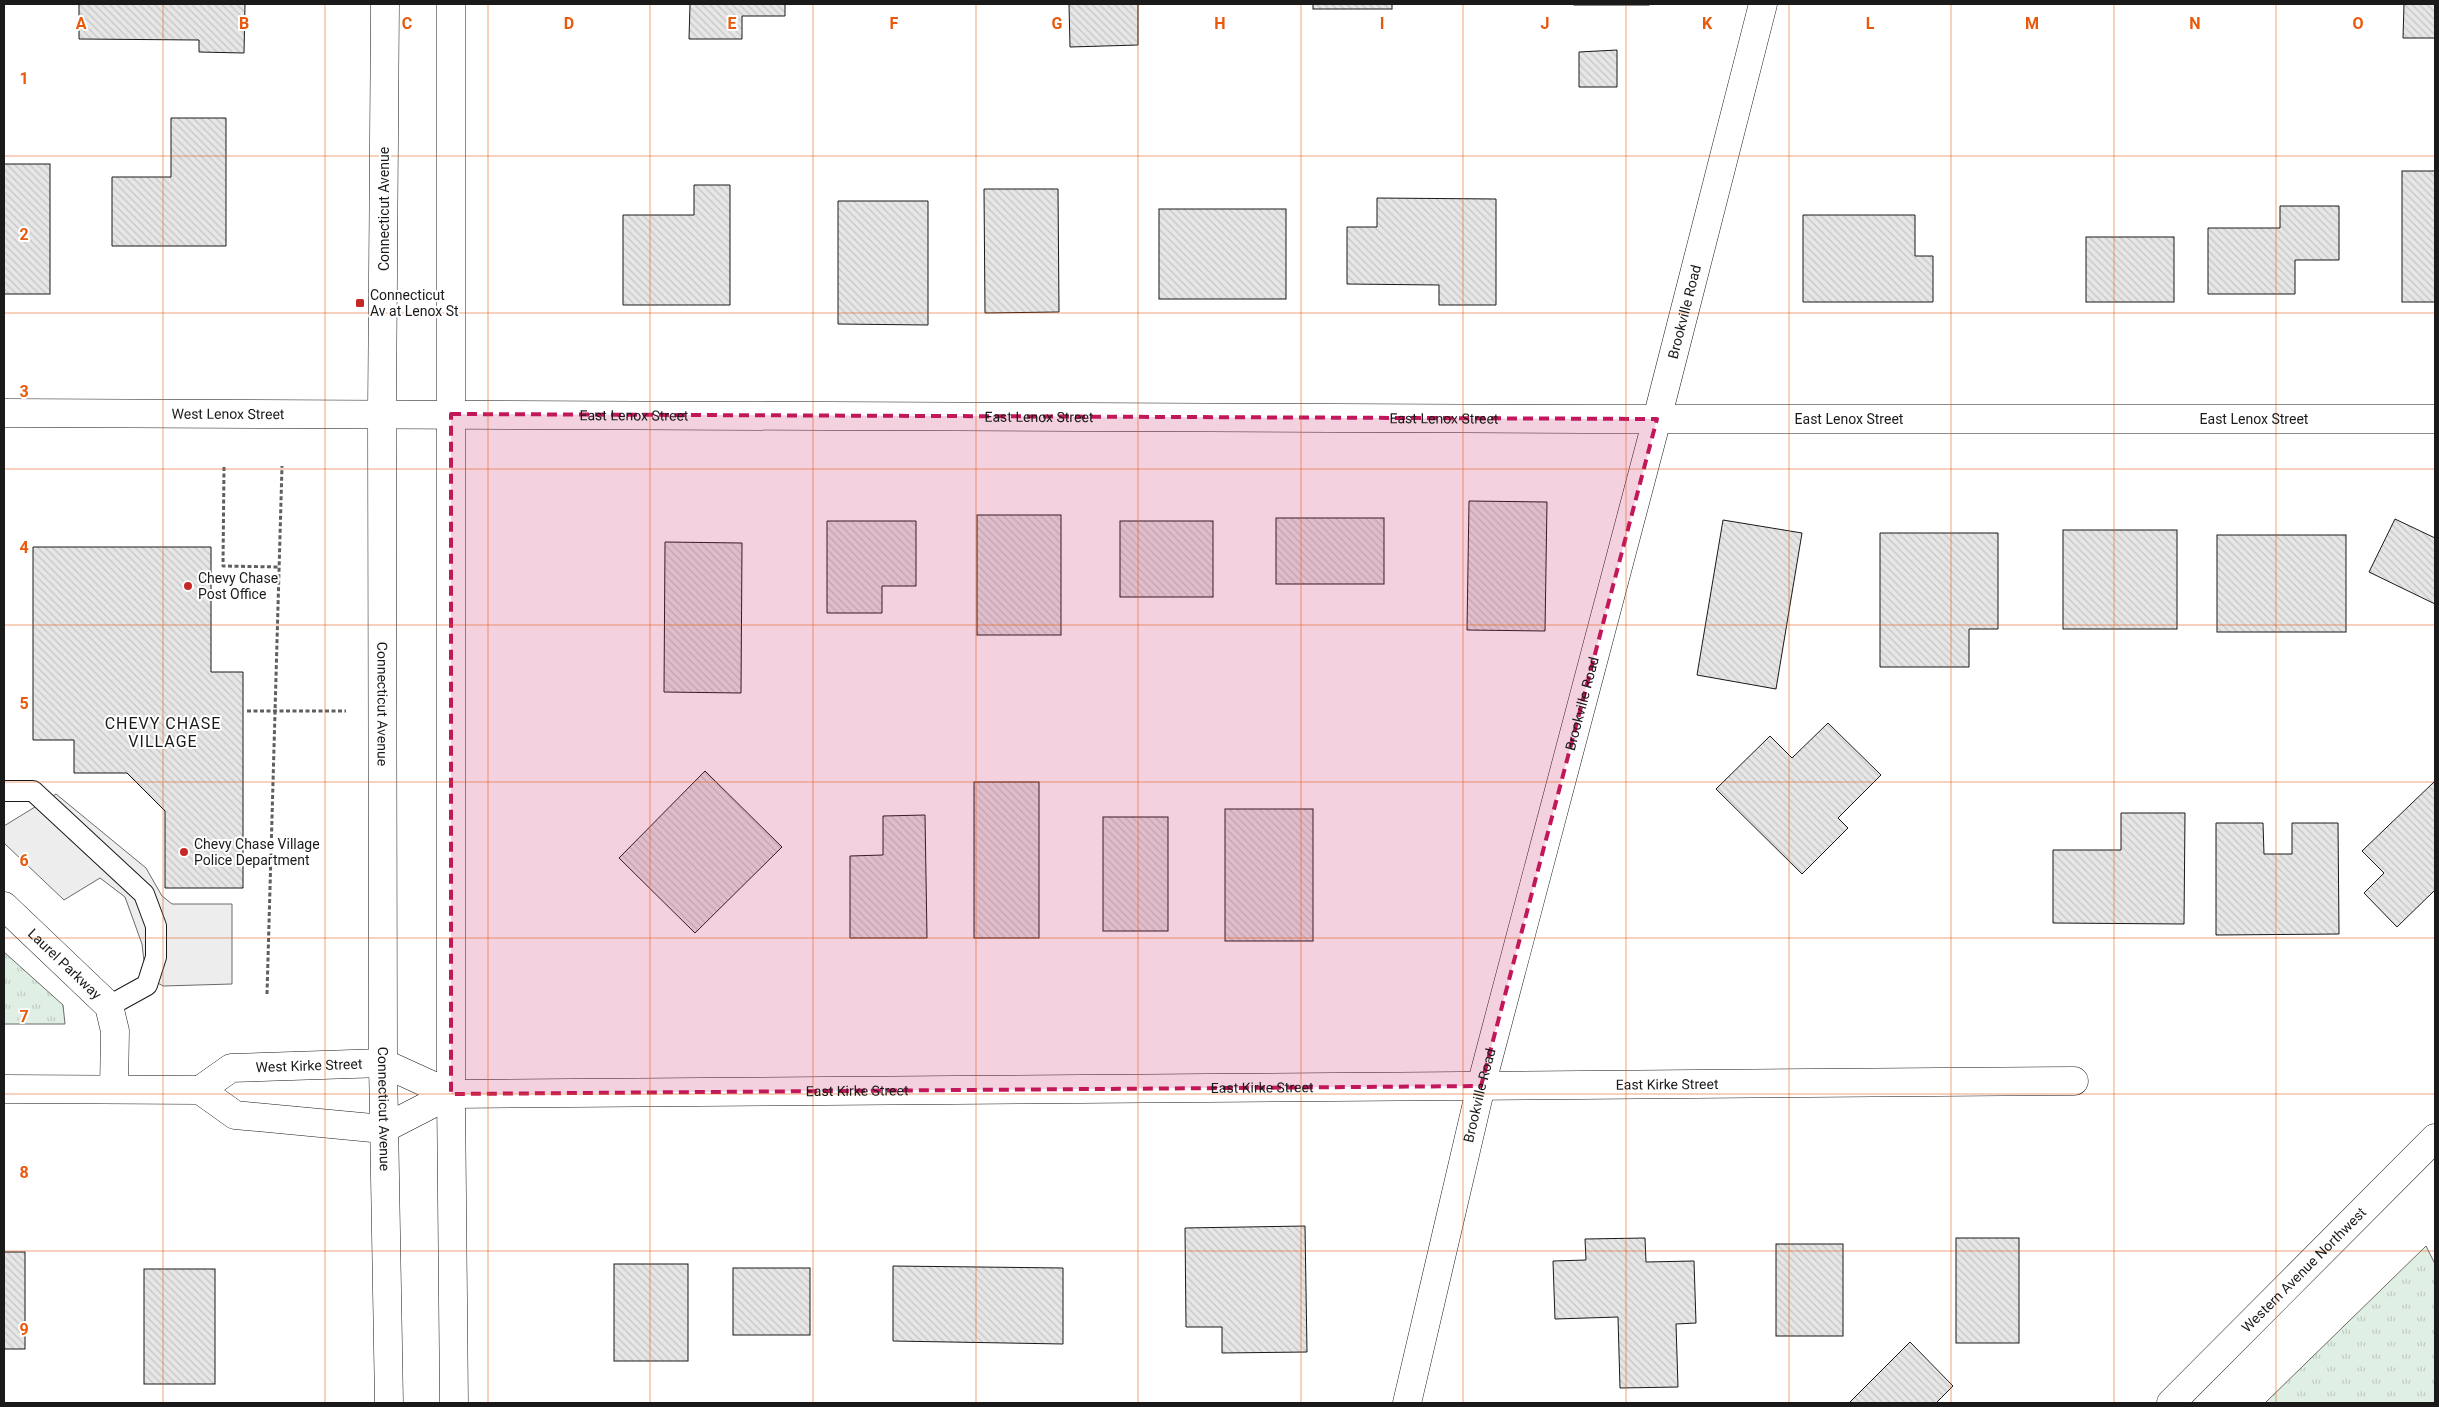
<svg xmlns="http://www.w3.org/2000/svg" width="2439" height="1407" viewBox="0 0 2439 1407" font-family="Roboto,sans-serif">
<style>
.grass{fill:url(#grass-tufts);stroke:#6a6a6a}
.parking{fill:#ededed;stroke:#6a6a6a}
.building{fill:url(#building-back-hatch);stroke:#1a1a1a}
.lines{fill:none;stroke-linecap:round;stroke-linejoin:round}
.service-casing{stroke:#1a1a1a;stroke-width:22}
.minor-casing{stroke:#1a1a1a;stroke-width:29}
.tertiary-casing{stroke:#1a1a1a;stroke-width:29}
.secondary-casing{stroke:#1a1a1a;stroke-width:29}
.primary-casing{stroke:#1a1a1a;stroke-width:29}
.path{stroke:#5f5f5f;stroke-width:3;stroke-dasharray:4 2.5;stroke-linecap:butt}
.service{stroke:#fff;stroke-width:20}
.minor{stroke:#fff;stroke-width:28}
.tertiary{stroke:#fff;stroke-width:28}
.secondary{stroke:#fff;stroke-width:28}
.primary{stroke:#fff;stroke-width:28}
.marked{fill:#c2185b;fill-opacity:0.2;stroke:#c2185b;stroke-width:4;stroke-dasharray:10 6;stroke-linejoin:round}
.grid{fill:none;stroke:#e8590c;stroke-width:1;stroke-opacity:0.55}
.poi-dot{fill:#c62828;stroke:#fff;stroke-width:2}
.labels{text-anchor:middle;stroke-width:4;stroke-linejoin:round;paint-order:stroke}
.street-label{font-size:14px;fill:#1a1a1a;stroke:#fff}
.poi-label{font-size:14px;fill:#1a1a1a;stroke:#fff;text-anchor:start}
.quarter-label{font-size:16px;letter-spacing:1px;fill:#1a1a1a;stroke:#fff}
.grid-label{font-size:16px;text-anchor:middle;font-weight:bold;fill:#e8590c;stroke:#fff;stroke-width:4;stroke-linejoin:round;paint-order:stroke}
</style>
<defs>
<pattern id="grass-tufts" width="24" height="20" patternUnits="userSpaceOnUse" patternTransform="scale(1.25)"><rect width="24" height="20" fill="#e0efe3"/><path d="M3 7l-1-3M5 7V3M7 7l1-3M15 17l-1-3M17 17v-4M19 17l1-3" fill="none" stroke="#c0ccc2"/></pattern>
<pattern id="building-back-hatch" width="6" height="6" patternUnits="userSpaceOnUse" patternTransform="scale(1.25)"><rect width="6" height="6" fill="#e6e6e6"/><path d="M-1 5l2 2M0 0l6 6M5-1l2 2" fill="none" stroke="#c5c5c5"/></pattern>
</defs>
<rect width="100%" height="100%" fill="#fff"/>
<g class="grass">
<path d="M4 952 63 1005 65 1024H4Z"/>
<path d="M2426 1246 2435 1264V1403H2265Z"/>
</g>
<path class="parking" d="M56 794 146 868 162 896 172 904H232V984L163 986 140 973 144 961 142 944 125 897 100 878 64 900 4 843V826Z"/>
<g class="building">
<path d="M79 4H245L244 53 199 52V40L79 39Z"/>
<path d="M690 4H785V16H742V39H689Z"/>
<path d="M1069 4H1138V45L1070 47Z"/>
<rect x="1313" y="4" width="79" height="5"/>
<rect x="1574" y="4" width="75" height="1"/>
<path d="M2404 4H2435V38H2403Z"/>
<path d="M1617 50V87H1579V52Z"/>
<path d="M171 118H226V246H112V177H171Z"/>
<rect x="4" y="164" width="46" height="130"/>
<rect x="2402" y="171" width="33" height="131"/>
<path d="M694 185H730V305H623V215H694Z"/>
<path d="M984 189H1058L1059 312 985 313Z"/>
<path d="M1377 198 1496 199V305H1439V285L1347 284V227H1377Z"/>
<path d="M838 201H928V325L838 324Z"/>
<path d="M2280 206H2339V260H2295V294H2208V228H2280Z"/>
<rect x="1159" y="209" width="127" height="90"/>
<path d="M1803 215H1915V256H1933V302H1803Z"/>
<rect x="2086" y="237" width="88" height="65"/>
<path d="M1469 501 1547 502 1545 631 1467 630Z"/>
<rect x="977" y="515" width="84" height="120"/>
<rect x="1276" y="518" width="108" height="66"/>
<path d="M2395 519 2435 538V604L2369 572Z"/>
<path d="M1723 520 1802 533 1776 689 1697 675Z"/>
<path d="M827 521H916V586H882V613H827Z"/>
<rect x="1120" y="521" width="93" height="76"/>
<rect x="2063" y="530" width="114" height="99"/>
<path d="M1880 533H1998V629H1969V667H1880Z"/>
<rect x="2217" y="535" width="129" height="97"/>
<path d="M665 542 742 543 741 693 664 692Z"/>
<path d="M33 547H211V672H243V888H165V811L127 773H74V740H33Z"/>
<path d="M1828 723 1881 775 1838 818 1848 828 1802 874 1716 789 1770 736 1792 758Z"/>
<path d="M705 771 782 847 695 933 619 858Z"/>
<path d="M2435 781V890L2397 927 2364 893 2384 873 2362 851Z"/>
<rect x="974" y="782" width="65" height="156"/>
<rect x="1225" y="809" width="88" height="132"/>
<path d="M2121 813H2185L2184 924 2053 923V850H2121Z"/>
<path d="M925 815 927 938H850V856L883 855V816Z"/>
<rect x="1103" y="817" width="65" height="114"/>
<path d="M2216 823H2263L2264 854H2292V823H2338L2339 934 2216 935Z"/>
<path d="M1305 1226 1307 1352 1222 1353V1327H1186L1185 1228Z"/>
<path d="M1645 1238 1646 1262 1694 1261 1696 1323 1676 1324 1678 1387 1620 1388 1618 1317 1555 1319 1553 1261 1586 1260 1585 1239Z"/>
<rect x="1956" y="1238" width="63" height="105"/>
<rect x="1776" y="1244" width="67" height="92"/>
<rect x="4" y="1252" width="21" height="97"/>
<rect x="614" y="1264" width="74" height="97"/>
<path d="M893 1266 1063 1268V1344L893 1341Z"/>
<rect x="733" y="1268" width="77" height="67"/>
<rect x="144" y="1269" width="71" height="115"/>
<path d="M1910 1342 1953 1386 1936 1403H1849Z"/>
</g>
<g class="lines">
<defs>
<path id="service" d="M4 791H33L144 894 156 926V957L147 985 109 1006"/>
<g id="minor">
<path id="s1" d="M4 413 1586 419H2435"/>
<path id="s2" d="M4 906 109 1006 115 1031 114 1089"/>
<path d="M4 1089 200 1090 235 1115 383 1129 451 1094"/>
<path id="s3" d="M200 1090 231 1068 383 1063 451 1094 2074 1081"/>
</g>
<g id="tertiary">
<path id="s4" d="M2171 1403 2435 1138"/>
</g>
<g id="secondary">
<path id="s5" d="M1407 1403 1481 1086 1657 419 1763 4"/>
</g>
<g id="primary">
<path id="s6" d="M385 4 382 413 383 1063 389 1403"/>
<path d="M451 4V1094L454 1403"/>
</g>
</defs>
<use href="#service" class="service-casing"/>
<use href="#minor" class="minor-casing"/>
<use href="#tertiary" class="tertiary-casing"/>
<use href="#secondary" class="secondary-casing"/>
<use href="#primary" class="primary-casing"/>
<g class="path">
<path d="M224 467 223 566 279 567"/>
<path d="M247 711H346"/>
<path d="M267 994 282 466"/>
</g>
<use href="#service" class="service"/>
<use href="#minor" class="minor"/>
<use href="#tertiary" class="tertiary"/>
<use href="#secondary" class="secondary"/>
<use href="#primary" class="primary"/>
</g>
<path class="marked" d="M451 414 1657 419 1481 1086 451 1094Z"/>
<path class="grid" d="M163 4V1403M325 4V1403M488 4V1403M650 4V1403M813 4V1403M976 4V1403M1138 4V1403M1301 4V1403M1463 4V1403M1626 4V1403M1789 4V1403M1951 4V1403M2114 4V1403M2276 4V1403M4 156H2435M4 313H2435M4 469H2435M4 625H2435M4 782H2435M4 938H2435M4 1094H2435M4 1251H2435"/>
<g class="poi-dot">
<rect x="355" y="298" width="10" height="10" rx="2.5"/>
<circle cx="188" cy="586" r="5"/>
<circle cx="184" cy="852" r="5"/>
</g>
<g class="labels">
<g class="street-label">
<text transform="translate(384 209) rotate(-90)" y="5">Connecticut Avenue</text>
<text dy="5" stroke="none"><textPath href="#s5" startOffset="1126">Brookville Road</textPath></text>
<text dy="5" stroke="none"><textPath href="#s1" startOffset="224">West Lenox Street</textPath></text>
<text dy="5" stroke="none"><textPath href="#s1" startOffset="630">East Lenox Street</textPath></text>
<text dy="5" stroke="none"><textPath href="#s1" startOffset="1035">East Lenox Street</textPath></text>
<text dy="5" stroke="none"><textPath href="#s1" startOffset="1440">East Lenox Street</textPath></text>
<text dy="5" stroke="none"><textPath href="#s1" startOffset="1845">East Lenox Street</textPath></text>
<text dy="5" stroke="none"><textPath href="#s1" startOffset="2250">East Lenox Street</textPath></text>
<text dy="5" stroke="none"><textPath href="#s5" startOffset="721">Brookville Road</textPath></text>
<text dy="5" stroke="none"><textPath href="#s6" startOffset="700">Connecticut Avenue</textPath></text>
<text dy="5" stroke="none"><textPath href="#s2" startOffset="84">Laurel Parkway</textPath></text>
<text dy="5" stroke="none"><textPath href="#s3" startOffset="116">West Kirke Street</textPath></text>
<text dy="5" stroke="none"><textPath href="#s3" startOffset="1481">East Kirke Street</textPath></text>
<text dy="5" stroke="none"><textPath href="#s3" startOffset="1076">East Kirke Street</textPath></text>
<text dy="5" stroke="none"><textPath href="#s3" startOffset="671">East Kirke Street</textPath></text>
<text dy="5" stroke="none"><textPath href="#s5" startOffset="316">Brookville Road</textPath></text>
<text dy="5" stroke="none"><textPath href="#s6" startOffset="1105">Connecticut Avenue</textPath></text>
<text dy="5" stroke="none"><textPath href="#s4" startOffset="188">Western Avenue Northwest</textPath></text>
</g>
<g class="poi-label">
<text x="370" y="300">Connecticut<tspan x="370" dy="16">Av at Lenox St</tspan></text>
<text x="198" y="583">Chevy Chase<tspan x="198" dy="16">Post Office</tspan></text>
<text x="194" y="849">Chevy Chase Village<tspan x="194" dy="16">Police Department</tspan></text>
</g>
<g class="quarter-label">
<text x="163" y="729">CHEVY CHASE<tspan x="163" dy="18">VILLAGE</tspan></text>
</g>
</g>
<g class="grid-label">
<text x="81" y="29">A</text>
<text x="244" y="29">B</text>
<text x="407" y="29">C</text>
<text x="569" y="29">D</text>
<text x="732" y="29">E</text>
<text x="894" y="29">F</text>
<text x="1057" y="29">G</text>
<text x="1220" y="29">H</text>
<text x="1382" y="29">I</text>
<text x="1545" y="29">J</text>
<text x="1707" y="29">K</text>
<text x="1870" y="29">L</text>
<text x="2032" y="29">M</text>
<text x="2195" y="29">N</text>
<text x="2358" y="29">O</text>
<text x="24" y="84">1</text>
<text x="24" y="240">2</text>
<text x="24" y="397">3</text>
<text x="24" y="553">4</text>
<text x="24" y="709">5</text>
<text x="24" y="866">6</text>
<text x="24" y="1022">7</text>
<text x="24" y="1178">8</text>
<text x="24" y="1335">9</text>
</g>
<rect width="2439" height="1407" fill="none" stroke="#1a1a1a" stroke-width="10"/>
</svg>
